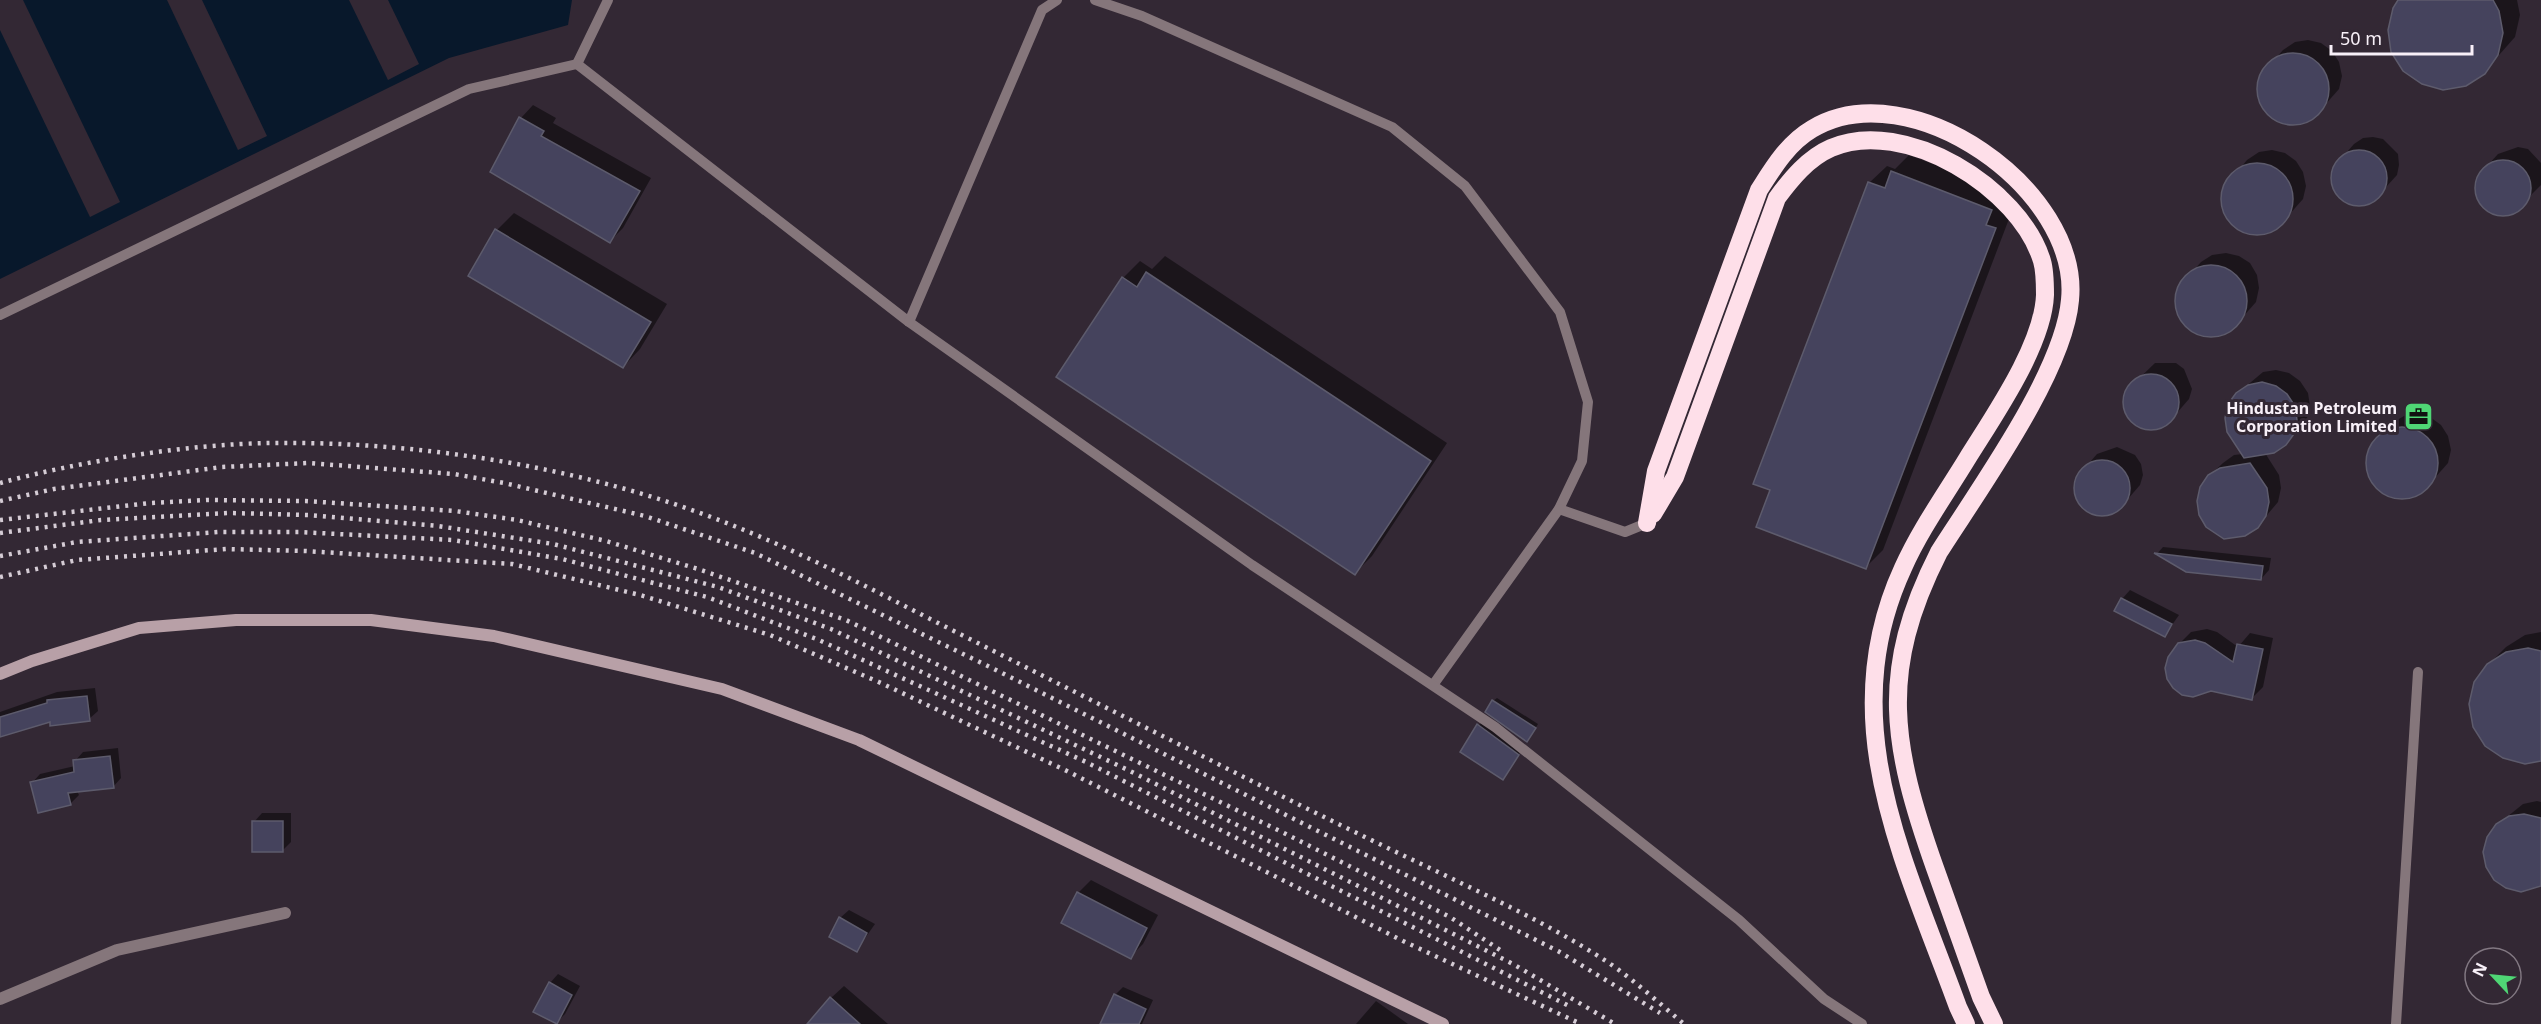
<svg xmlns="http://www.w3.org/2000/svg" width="2541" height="1024" viewBox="0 0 2541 1024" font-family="'Noto Sans',sans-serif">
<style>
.water{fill:#08182b}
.pier{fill:#332834}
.shadow{fill:#0007}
.building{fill:#45435d;stroke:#5d5b6c;stroke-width:1.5}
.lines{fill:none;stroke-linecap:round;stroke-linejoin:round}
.lane{stroke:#85767b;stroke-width:10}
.street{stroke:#85767b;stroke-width:12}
.secondary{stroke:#b8a0a7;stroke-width:12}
.highway{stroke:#fedfe9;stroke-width:18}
.rail{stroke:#d5ccd5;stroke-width:4.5;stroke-dasharray:3 6;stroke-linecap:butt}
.labels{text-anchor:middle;stroke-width:6;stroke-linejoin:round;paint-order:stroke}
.poi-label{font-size:16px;font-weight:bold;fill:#f8f0f8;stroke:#332834;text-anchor:end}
</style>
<rect width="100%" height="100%" fill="#332834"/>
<path class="water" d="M0 0H572L568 25 449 58 0 279Z"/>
<g class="pier">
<path d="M0 0H23L120 202 90 217 0 30Z"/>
<path d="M167 0H202L267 136 238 150Z"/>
<path d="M349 0H388L419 64 388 80Z"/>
</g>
<g class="shadow">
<path d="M2400 0H2517L2520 15 2515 37 2484 72Z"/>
<path d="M2308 40 2321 43 2332 51 2339 62 2342 76 2339 89 2317 114 2305 121 2292 124 2279 120 2268 113 2261 101 2258 88 2261 75 2283 50 2295 42Z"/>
<path d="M533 105 556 118 553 123 651 178 623 228 610 241 521 118Z"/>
<path d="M2373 137 2383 139 2398 154 2399 165 2397 175 2377 197 2368 203H2348L2333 188 2332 177 2334 167 2354 144 2363 138Z"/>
<path d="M2518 147 2528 149 2541 163V185L2513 213 2492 212 2478 197 2476 187 2478 176 2498 154Z"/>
<path d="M2272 150 2285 153 2296 161 2303 172 2306 186 2303 199 2281 224 2269 231 2256 234 2243 231 2232 223 2225 211 2223 198 2226 185 2247 160 2259 152Z"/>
<path d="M1909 155 2008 192 2003 207 2012 211 1883 550 1866 567 1869 183 1887 166 1895 169Z"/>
<path d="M514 213 667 304 640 349 623 367 497 230Z"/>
<path d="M2226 253 2239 256 2250 263 2257 275 2259 288 2256 302 2234 327 2223 334 2210 336 2196 333 2186 325 2178 314 2176 300 2179 287 2201 262 2212 255Z"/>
<path d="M1165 256 1447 443 1372 556 1355 573 1123 278 1140 261 1152 269Z"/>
<path d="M2155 363H2176L2184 369 2192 389 2189 399 2169 422 2150 429 2131 421 2124 401 2126 391Z"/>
<path d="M2276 370 2289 373 2300 381 2308 393 2310 406 2307 419 2299 430 2285 444 2265 453 2279 475 2281 488 2278 502 2257 527 2209 476 2223 463 2234 455 2243 454 2238 393 2263 372Z"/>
<path d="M2417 414 2430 417 2441 425 2448 436 2451 450 2448 463 2426 488 2415 495 2401 497 2388 494 2377 487 2370 475 2367 462 2371 448 2392 423 2404 416Z"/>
<path d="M2117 447 2135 455 2141 464 2143 475 2140 485 2121 507 2111 513H2091L2077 498V477L2097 454Z"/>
<path d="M2163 547 2271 558 2269 570 2261 579 2187 570 2156 555Z"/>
<path d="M2130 590 2179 615 2165 635 2122 599Z"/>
<path d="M2207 629 2217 632 2238 647 2250 633 2273 638 2263 687 2252 698 2179 644 2191 632Z"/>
<path d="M2541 632V759L2488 665 2506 647 2525 635Z"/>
<path d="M95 688 98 711 89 719 51 720 0 735V712L57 692Z"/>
<path d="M1497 698 1538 724 1530 737 1493 701Z"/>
<path d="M1482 722 1521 751 1503 778 1479 725Z"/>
<path d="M118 748 121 778 113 787 77 791 79 795 70 804 32 783 40 774 75 766V761L83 752Z"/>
<path d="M2537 801 2541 802V884L2521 890 2497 825 2523 804Z"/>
<path d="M262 813H291V842L283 850 254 822Z"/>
<path d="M1091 880 1158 915 1143 944 1130 957 1078 893Z"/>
<path d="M849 910 875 924 856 951 840 918Z"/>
<path d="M558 974 580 986 565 1014 556 1023 550 983Z"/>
<path d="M844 986 888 1024H822L831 998Z"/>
<path d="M1123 987 1153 1000 1142 1024H1110L1115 995Z"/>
<path d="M1376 1001 1408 1024H1356Z"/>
</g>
<g class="building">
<path d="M2398 0H2493L2499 11 2503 33 2498 55 2485 74 2466 86 2443 90 2422 84 2403 71 2391 52 2388 30 2393 8Z"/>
<circle cx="2293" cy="89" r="36"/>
<path d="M519 117 544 131 541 136 640 191 610 243 490 172Z"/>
<circle cx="2359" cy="178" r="28"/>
<circle cx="2503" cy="188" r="28"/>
<circle cx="2257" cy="199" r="36"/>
<path d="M1891 171 1992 210 1986 225 1996 228 1866 569 1756 527 1770 490 1753 484 1868 182 1885 188Z"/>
<path d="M495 229 651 322 623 368 468 276Z"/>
<circle cx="2211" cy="301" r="36"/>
<path d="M1146 272 1431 461 1355 575 1056 377 1122 277 1137 287Z"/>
<circle cx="2151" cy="402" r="28"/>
<path d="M2262 382 2276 386 2287 394 2295 406 2297 420 2294 434 2286 445 2274 453 2244 458 2227 432 2225 418 2228 404 2236 393 2248 385Z"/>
<circle cx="2402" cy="463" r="36"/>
<circle cx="2102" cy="488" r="28"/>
<path d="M2250 463 2267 488 2269 502 2266 516 2258 528 2245 536 2224 539 2206 527 2199 515 2197 501 2200 487 2208 475 2220 468Z"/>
<path d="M2154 553 2263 566 2261 580 2186 572Z"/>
<path d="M2121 598 2172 624 2165 637 2114 611Z"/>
<path d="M2195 640 2205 643 2233 662 2237 644 2263 649 2252 700 2211 691 2193 697 2182 695 2173 688 2167 679 2165 668 2168 657 2178 643Z"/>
<path d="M2528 648 2541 651V761L2525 764 2503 758 2485 746 2473 727 2469 704 2474 682 2487 664 2506 652Z"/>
<path d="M87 696 90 721 50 726V722L0 737V717L47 703V700Z"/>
<path d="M1492 700 1536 728 1527 742 1485 712Z"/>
<path d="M1477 724 1519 755 1503 780 1460 752Z"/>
<path d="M110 756 114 788 68 793 71 805 38 813 30 782 74 772 73 760Z"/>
<path d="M2524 814 2541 818V886L2521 892 2506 888 2494 880 2486 867 2483 852 2487 837 2496 824 2509 816Z"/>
<rect x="252" y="821" width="31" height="31"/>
<path d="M1077 892 1147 928 1131 959 1061 923Z"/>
<path d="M839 917 867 933 857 952 829 937Z"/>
<path d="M549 982 572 995 557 1024 533 1012Z"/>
<path d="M1114 994 1146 1009 1139 1024H1100Z"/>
<path d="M830 997 860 1024H807Z"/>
</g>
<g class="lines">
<g class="lane">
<path d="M1095 0 1142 16 1392 127 1465 186 1560 312 1588 402 1582 461 1559 509 1433 685"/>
<path d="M577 64 608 0"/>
<path d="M0 315 469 89 577 64 909 322 1252 565 1495 727 1739 920 1824 999 1862 1024"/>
<path d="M909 322 1042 10 1057 0"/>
<path d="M1559 509 1625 532 1647 523"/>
<path d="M2396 1024 2418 672"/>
</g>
<path class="street" d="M0 999 117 950 285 913"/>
<path class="secondary" d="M0 674 32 661 139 628 236 620H371L494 636 722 689 859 740 1443 1024"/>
<g class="highway">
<path d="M1653 514 1675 477 1777 198C1791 179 1808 158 1831 148 1904 116 2020 188 2042 261 2045 271 2045 285 2045 295 2043 346 1993 417 1967 459 1945 495 1920 530 1903 568 1832 722 1905 861 1958 1007L1966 1024"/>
<path d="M1647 523 1656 471 1759 190C1773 168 1788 143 1812 129 1910 70 2081 190 2070 300 2064 372 1979 489 1939 552 1878 672 1892 746 1935 868 1950 911 1966 954 1981 997L1994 1024"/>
</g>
<g class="rail">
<path d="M0 483C81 461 188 444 271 443 422 441 589 468 729 524 803 553 873 590 944 626 1037 673 1129 719 1222 766 1293 802 1364 837 1436 871 1494 899 1552 926 1606 961 1633 979 1659 1003 1684 1024"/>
<path d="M0 501 54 489 222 467 308 463 454 474 504 483 645 516 755 553 994 669 1558 951 1660 1013"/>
<path d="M0 520 150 503 207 500 306 501 455 511 517 520 606 541 698 569 846 620 1286 834 1450 917 1500 950"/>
<path d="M0 533 101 520 229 513 309 515 438 526 553 544 718 587 831 629 1130 771 1513 964 1615 1024"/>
<path d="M0 556 77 542 219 532H299L453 540 562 559 707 597 819 640 1086 762 1571 1007"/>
<path d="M0 577 77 560 226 549 305 551 512 564 640 595 770 635 881 683 1067 771 1403 941 1581 1024"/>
</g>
</g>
<defs>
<symbol id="office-square" viewBox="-11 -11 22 22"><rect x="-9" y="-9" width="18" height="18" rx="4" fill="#4fd675" stroke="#332834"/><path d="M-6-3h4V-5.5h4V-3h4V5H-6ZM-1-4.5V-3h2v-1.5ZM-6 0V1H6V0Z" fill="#111"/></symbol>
</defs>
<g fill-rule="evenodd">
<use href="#office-square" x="2402" y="400" width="33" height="33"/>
</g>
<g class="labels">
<g class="poi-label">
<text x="2397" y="414">Hindustan Petroleum<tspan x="2397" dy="18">Corporation Limited</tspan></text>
</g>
</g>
<g transform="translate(2493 976) rotate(296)"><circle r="28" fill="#332834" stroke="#827882" stroke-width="1.5"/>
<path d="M0-4.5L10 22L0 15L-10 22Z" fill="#4fd675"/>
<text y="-9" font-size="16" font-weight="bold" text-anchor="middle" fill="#f8f0f8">N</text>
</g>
<path d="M2331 45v9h141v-9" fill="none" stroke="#f8f0f8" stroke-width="3"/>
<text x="2340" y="45" font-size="18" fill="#f8f0f8" stroke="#332834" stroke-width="4.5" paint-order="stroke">50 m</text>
</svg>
